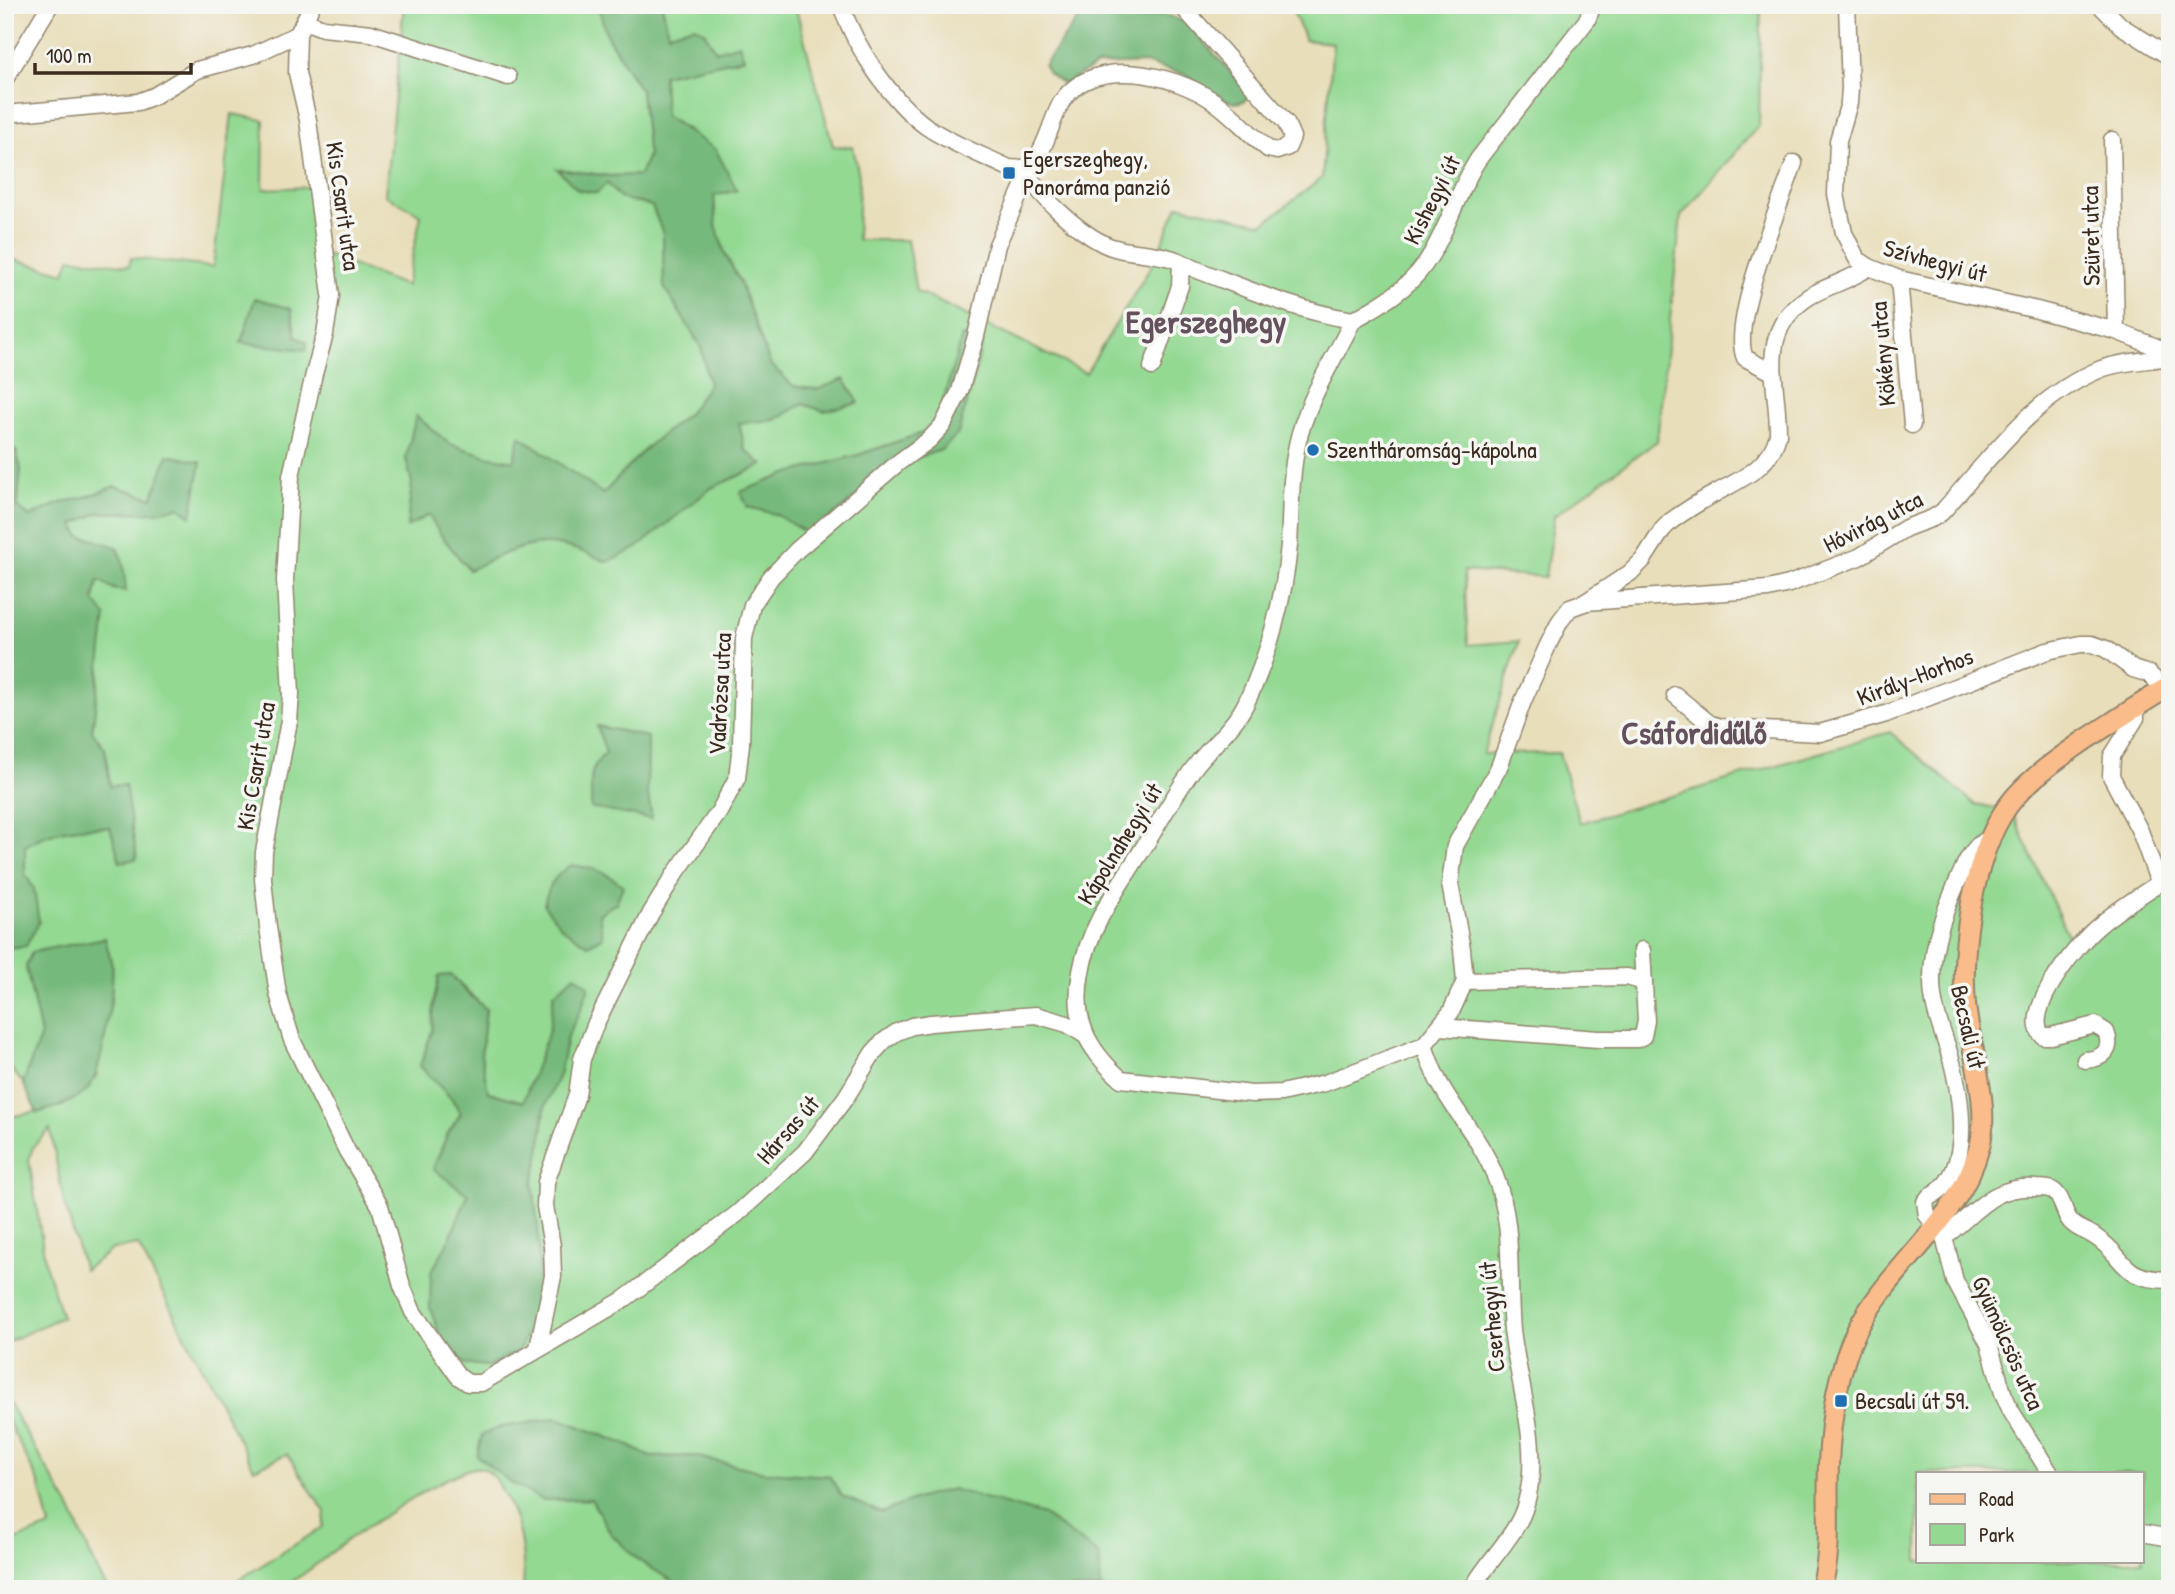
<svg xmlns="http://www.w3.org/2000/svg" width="2175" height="1594" viewBox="0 0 2175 1594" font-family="'Patrick Hand',sans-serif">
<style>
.green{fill:#93d992;stroke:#678258;stroke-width:2;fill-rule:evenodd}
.forest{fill:#76b97c;stroke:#58724d;stroke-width:2}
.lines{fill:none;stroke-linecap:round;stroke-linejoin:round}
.minor-casing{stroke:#92846c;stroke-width:19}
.major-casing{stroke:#92846c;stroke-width:23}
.minor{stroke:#fff;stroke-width:16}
.major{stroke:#f9bc8a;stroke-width:19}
.poi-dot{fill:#1f6fb2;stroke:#f6f6f2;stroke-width:2.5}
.labels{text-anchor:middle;stroke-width:7;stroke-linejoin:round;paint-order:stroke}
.poi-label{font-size:24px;fill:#3b2a1e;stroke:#f6f6f2;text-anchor:start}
.street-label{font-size:24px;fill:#3b2a1e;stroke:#f6f6f2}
.district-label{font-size:32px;font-weight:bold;fill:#65515e;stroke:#f6f6f2}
</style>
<rect width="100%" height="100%" fill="#f6f6f2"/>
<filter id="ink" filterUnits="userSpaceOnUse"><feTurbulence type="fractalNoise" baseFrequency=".0143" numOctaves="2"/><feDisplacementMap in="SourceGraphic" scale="14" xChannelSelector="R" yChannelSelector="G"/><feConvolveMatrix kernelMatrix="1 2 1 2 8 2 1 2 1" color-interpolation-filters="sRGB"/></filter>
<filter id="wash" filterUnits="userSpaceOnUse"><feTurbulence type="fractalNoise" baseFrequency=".00686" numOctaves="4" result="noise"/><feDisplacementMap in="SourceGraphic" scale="28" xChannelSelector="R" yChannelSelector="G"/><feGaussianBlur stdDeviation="1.57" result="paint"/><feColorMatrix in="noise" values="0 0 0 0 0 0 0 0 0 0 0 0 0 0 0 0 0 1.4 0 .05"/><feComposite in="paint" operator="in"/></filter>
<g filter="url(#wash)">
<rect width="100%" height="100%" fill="#e8deba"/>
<g class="green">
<path d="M404 5H598L607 36 641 91 648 155 640 175 609 176 559 169 607 183 620 198 652 206 663 234 664 287 701 347 709 384 689 413 645 449 603 494 521 437 514 461 490 457 450 444 406 458 412 483 407 526 429 515 440 534 469 570C491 560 519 545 543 544 565 543 589 554 608 562L676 516 711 488 763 465 745 450 739 423 774 420 803 404 824 411 817 390 793 386 770 364 739 280 725 254 716 225 714 196 736 190 690 131 665 116 662 75 744 58 716 51 704 31 668 33 662 5H795L833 146 853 147 859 176 857 240H907L916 291 1086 373 1155 260 1178 205 1263 224 1322 178 1333 43 1305 40 1294 13V5H1761L1759 125 1681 216 1657 441 1554 516 1545 577 1464 571 1468 645 1519 641 1483 754 1559 753 1580 823 1890 732 1976 805 2012 812 2068 936 2170 874V1589H1101L1099 1555 1043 1515 1002 1504 919 1498 881 1513 841 1496 829 1476 764 1472 693 1456 650 1457 625 1444 557 1418 497 1428 542 1500 591 1499 611 1534 638 1560 686 1589H523C525 1557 520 1524 505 1496 499 1486 494 1472 482 1468 462 1462 372 1524 352 1537 329 1553 307 1575 282 1587 271 1593 238 1589 224 1589L323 1527 325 1512 287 1454 254 1469 138 1245 113 1249 84 1270 64 1202 50 1129 33 1147 29 1160 46 1267 62 1317 5 1343V1118L63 1106 96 1077 111 1003 112 966 60 948 32 952 26 967 41 1035 23 1083 5 1062V948L26 946 34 889 25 874V846C54 828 76 827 110 827L120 861 137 858 124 785 110 786 105 749 92 732 100 670 94 600 98 579 114 589 96 539 78 536 74 524 98 513 156 512 179 507 201 463 152 498 115 486 89 496 57 504 30 517 17 507 21 469 16 451 5 446V257L65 273 70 258 129 266 131 258 213 267 232 114 264 120 263 189 311 187 313 250 406 286 421 215 385 195ZM937 421 810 535 775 514 748 507 858 455 922 433ZM598 726 648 737 647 790 652 819 592 793C589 775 592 765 606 753ZM451 975 486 1009 481 1055 488 1092 524 1102 549 1031 554 994 582 1007 567 1037 559 1075 545 1106 540 1152 533 1183 538 1229 540 1284 488 1366 465 1364 441 1338 431 1273 449 1240 469 1195 452 1183 447 1135 461 1113 451 1098 420 1066 432 1031 434 1001ZM1918 1473H2142V1561H1918Z"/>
<path d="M5 1397 71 1510 98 1572 108 1589H5V1544L50 1527 40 1485 5 1415Z"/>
</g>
<g class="forest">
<path d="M598 5H662L668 33 694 26 704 31 716 51 739 44 744 58 663 75 665 116 716 150 737 190 714 196 716 225 725 254 739 280 770 364 793 386 817 390 844 379 859 403 824 411 803 404 774 420 739 423 745 450 763 465 711 488 637 548 608 562C589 554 565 543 543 544 518 545 492 559 469 570L440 534 429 515 407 527 412 483 406 458 416 416 450 444 490 457 514 461 520 436 603 494 645 449 689 413 709 384 701 347 664 287 663 234 652 206 620 198 607 183 597 193 578 190 557 169 609 176 640 175 648 155 641 91 607 36Z"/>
<path d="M1096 8 1170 16 1187 23 1250 94 1244 101 1235 103 1225 100 1186 75 1145 63 1097 65 1064 84 1048 73 1044 65 1076 21Z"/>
<path d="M255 298 291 309 296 337 307 342 306 350 241 343Z"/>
<path d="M962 336 983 342 958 434 941 450 894 465 810 535 775 514 748 507 740 492 789 473 858 455 923 433 937 421Z"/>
<path d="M5 446 16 451 21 469 17 507 30 517 57 504 89 496 115 486 152 498 168 455 201 462 191 516 179 507 156 512 98 513 74 524 79 536 117 547 123 562 126 591 114 589 98 580 94 600 106 616 92 732 105 748 110 786 125 785 137 859 120 862 110 827C76 827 54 828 25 846V874L34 889 39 922 26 946 5 948Z"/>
<path d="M597 726 648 737 647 790 652 819 591 808C593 782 585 772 606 753Z"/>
<path d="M571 865C594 868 605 871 623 886L616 903 599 914 603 937 588 945 562 928 544 905C548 886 554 876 571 865Z"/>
<path d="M105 938C107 947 110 956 112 965 115 986 102 1078 86 1091 72 1103 54 1108 37 1113L23 1083 41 1035 26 967 32 952Z"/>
<path d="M451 975 466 992 486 1009 481 1055 488 1092 523 1102 549 1031 554 994 575 975 589 986 582 1007 567 1037 559 1075 545 1106 540 1152 533 1183 538 1229 540 1284 532 1324 518 1352 488 1366 465 1364 441 1338 430 1308 431 1273 449 1240 468 1195 433 1169 447 1135 461 1113 451 1098 420 1066 432 1031 434 1001 439 976Z"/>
<path d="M557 1418 625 1444 650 1457 693 1456 764 1472 829 1476 842 1496 881 1513 919 1498 952 1489 1044 1515 1099 1555 1101 1589H686L638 1560 611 1534 591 1499 542 1500 510 1482 477 1456 482 1435 497 1428Z"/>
</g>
</g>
<g filter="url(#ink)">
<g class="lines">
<defs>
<g id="minor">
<path d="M312 5 298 34 297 73 308 120 331 295 325 334 314 374 291 476 285 580 291 694 289 721 264 852 263 879 268 927 278 994 292 1040 347 1151 380 1206 402 1286 413 1312 458 1376 468 1383H481L623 1300 737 1214 805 1152 846 1097 873 1053 884 1041 897 1032 912 1026 931 1023 1036 1015 1067 1024 1083 1034"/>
<path d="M841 5C855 47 891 101 927 127 952 144 982 155 1009 168 1019 169 1027 169 1034 161 1047 146 1051 121 1061 103 1091 54 1173 74 1212 100 1233 114 1248 133 1268 149L1277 151 1288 147 1292 137 1286 123 1181 5"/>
<path d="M1847 5 1850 88 1849 103 1838 141 1836 194 1844 233 1857 259 1869 267 1899 279 2037 310 2116 331 2159 348 2168 358"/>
<path d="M2100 5 2121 26 2170 57"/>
<path d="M304 21 323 28 371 33 508 77"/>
<path d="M5 79 50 5"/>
<path d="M5 114 138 102 154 96 197 70 253 55 298 34"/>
<path d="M2112 140 2116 331"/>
<path d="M1026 170C1037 195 1077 230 1102 243 1123 254 1148 251 1170 258 1181 261 1190 267 1200 271 1250 290 1300 312 1353 320 1379 306 1408 289 1425 264 1448 231 1457 191 1479 158L1587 20 1593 5"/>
<path d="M1899 279 1912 425"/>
<path d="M1353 320C1333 362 1307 399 1297 445 1290 478 1291 511 1289 545 1285 594 1268 659 1246 703 1234 728 1209 747 1193 769 1174 795 1159 823 1142 850 1118 888 1089 926 1081 972 1072 1019 1086 1048 1121 1079L1252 1094 1281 1093 1325 1083 1424 1045 1451 1012 1465 981 1462 949 1450 884 1455 846 1499 767 1523 701 1548 645 1560 621 1570 608 1584 603 1630 573 1643 560 1663 529 1671 521C1685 511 1699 502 1714 494 1741 479 1770 468 1778 435 1779 383 1754 331 1810 296 1829 285 1851 280 1869 267"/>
<path d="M1152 367 1180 286 1181 263"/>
<path d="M1772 372 1745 358C1729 322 1781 204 1794 163"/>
<path d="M1586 602 1768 589 1789 584 1859 557 1906 528 1933 518 1942 512C1990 459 2032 397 2101 369 2122 361 2148 361 2170 357"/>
<path d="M1675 695 1710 724 1725 728 1820 733 1886 714 2047 651 2081 644H2092L2106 649 2133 669 2149 674 2165 689"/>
<path d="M2136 706V718L2112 756 2111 776 2140 831 2159 883 2167 881"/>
<path d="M1991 840C1978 839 1967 859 1963 869 1947 905 1931 942 1932 982 1932 1015 1949 1043 1955 1075 1963 1112 1970 1178 1929 1197L1925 1202 1927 1215 1944 1237 1955 1281 1989 1344 2003 1393 2011 1411 2050 1473"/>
<path d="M1465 981 1627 977 1644 982"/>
<path d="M1440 1027 1598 1039H1637L1643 1036 1646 1021 1642 950"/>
<path d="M1424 1045C1429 1060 1434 1075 1443 1089 1460 1118 1483 1144 1495 1176 1515 1225 1507 1277 1512 1329 1518 1385 1542 1447 1526 1503 1519 1533 1487 1561 1472 1589"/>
<path d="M2085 1060C2103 1059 2113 1050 2106 1032L2095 1025 2051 1036H2043C2020 1014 2076 947 2093 931 2113 912 2137 898 2159 883"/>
<path d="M1944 1237C1975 1214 1992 1184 2036 1188 2041 1188 2048 1188 2052 1190 2063 1196 2063 1214 2071 1222 2077 1229 2087 1231 2094 1236 2129 1258 2117 1279 2170 1280"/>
<path d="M538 1348 553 1276 552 1246 545 1206 546 1182 577 1095 582 1059 596 1023 651 913 675 874 719 812 737 778 741 744 744 638 752 605 771 577 797 550 899 462 929 440 943 425 960 391 976 336 997 245 1024 184 1030 179"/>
<path d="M2142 1533 2170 1538"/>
</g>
<path id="major" d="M1821 1589C1831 1557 1828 1522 1828 1489 1828 1440 1833 1389 1851 1343 1881 1270 1959 1226 1980 1145 1990 1105 1971 1050 1966 1009 1959 948 1974 844 2015 797 2035 774 2061 757 2085 740 2113 722 2141 703 2170 686"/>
</defs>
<use href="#minor" class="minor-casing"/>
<use href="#major" class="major-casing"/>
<use href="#minor" class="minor"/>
<use href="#major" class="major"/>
</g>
</g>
<g class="poi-dot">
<rect x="1002" y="166" width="14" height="14" rx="3.5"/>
<circle cx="1313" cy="450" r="7"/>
<rect x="1834" y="1394" width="14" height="14" rx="3.5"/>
</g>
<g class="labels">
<g class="poi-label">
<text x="1023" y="167">Egerszeghegy,<tspan x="1023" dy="28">Panoráma panzió</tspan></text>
<text x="1327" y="458">Szentháromság-kápolna</text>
<text x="1855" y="1409">Becsali út 59.</text>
</g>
<g class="street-label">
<text transform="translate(1432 200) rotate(-63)" y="8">Kishegyi út</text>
<text transform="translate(343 206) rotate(82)" y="8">Kis Csarit utca</text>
<text transform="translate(2091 236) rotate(-91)" y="8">Szüret utca</text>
<text transform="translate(1935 261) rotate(15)" y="8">Szívhegyi út</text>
<text transform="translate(1883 354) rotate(-95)" y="8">Kökény utca</text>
<text transform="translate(1873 522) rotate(-27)" y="8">Hóvirág utca</text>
<text transform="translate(1915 677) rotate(-21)" y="8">Király-Horhos</text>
<text transform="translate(720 694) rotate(-87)" y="8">Vadrózsa utca</text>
<text transform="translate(256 766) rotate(-80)" y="8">Kis Csarit utca</text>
<text transform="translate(1120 844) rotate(-58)" y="8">Kápolnahegyi út</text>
<text transform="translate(1968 1027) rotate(77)" y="8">Becsali út</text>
<text transform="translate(788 1130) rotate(-49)" y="8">Hársas út</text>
<text transform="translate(1492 1317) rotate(-95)" y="8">Cserhegyi út</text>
<text transform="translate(2008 1343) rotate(66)" y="8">Gyümölcsös utca</text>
</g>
<g class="district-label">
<text x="1206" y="333">Egerszeghegy</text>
<text x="1694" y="744">Csáfordidűlő</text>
</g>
</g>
<rect width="2175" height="1594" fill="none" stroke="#f6f6f2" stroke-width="28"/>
<rect x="1916" y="1472" width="228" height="91" fill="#f6f6f2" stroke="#aba49d" stroke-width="2"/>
<rect x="1930" y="1494" width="35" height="10" fill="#f9bc8a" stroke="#aba49d" stroke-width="2"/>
<text x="1979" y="1506" font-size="21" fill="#3b2a1e">Road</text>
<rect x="1930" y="1524" width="35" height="21" fill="#93d992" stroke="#aba49d" stroke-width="2"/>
<text x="1979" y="1542" font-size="21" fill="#3b2a1e">Park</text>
<path d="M35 63v10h156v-10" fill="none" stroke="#3b2a1e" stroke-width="3.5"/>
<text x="46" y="63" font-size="21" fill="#3b2a1e" stroke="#f6f6f2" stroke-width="5" paint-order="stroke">100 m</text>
</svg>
